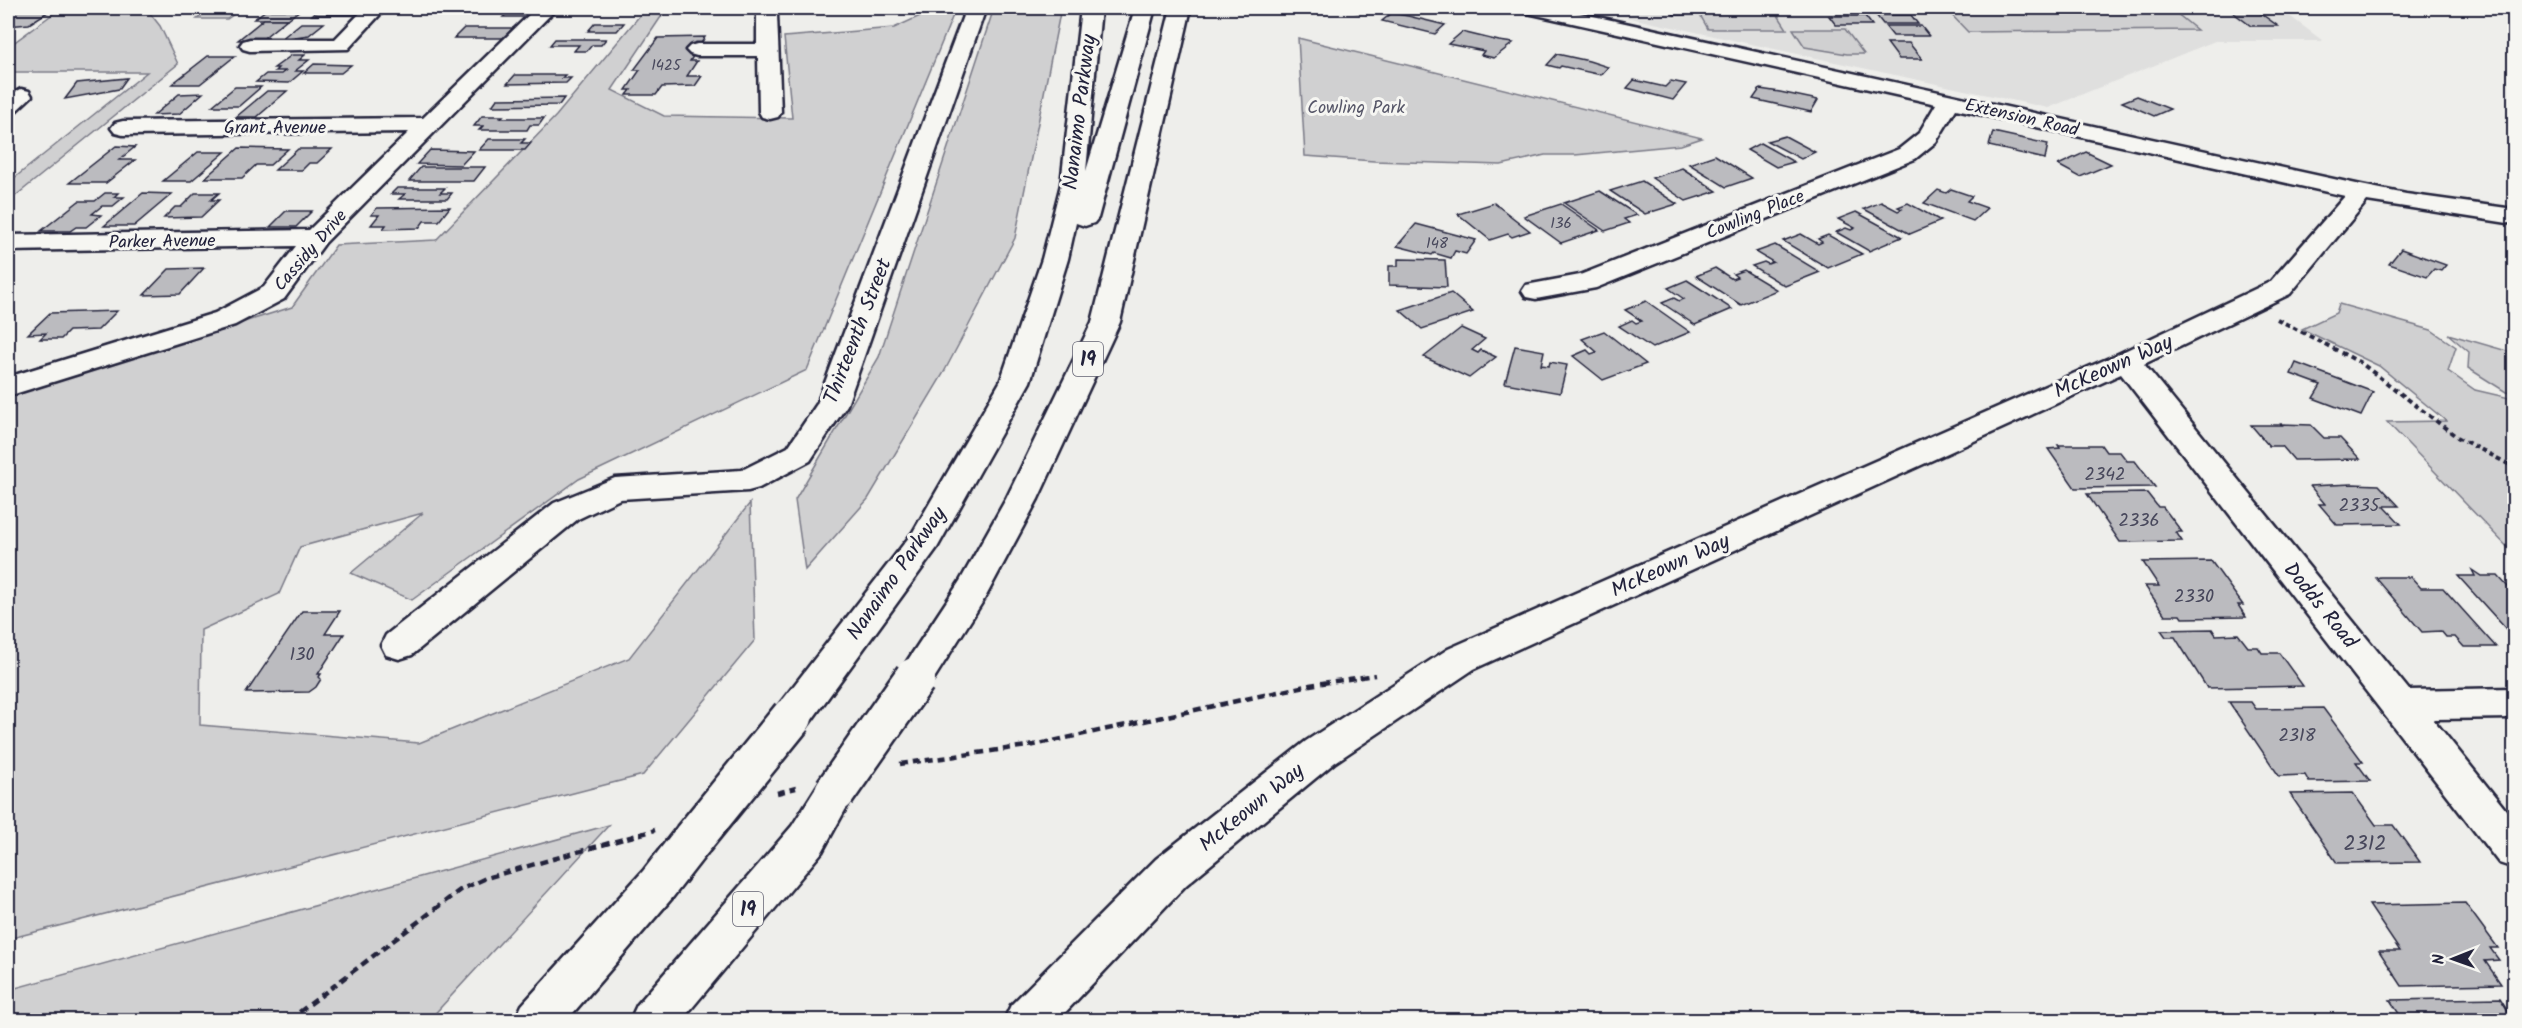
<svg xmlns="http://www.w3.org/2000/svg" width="2522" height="1028" viewBox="0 0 2522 1028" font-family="Kalam,sans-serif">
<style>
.built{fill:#dfdfde}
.green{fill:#d0d0d1;stroke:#797986;stroke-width:1.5}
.building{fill:#bbbbbf;stroke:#22223b;stroke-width:1.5}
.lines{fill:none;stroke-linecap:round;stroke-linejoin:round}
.minor-casing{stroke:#22223b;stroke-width:5}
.highway-casing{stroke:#22223b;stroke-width:5}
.path-far1{stroke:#22223b;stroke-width:4;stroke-dasharray:5 4;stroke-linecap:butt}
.path{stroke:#22223b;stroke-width:4.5;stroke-dasharray:8 5;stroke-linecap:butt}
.minor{fill:#f6f6f2;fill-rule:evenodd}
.highway{fill:#f6f6f2;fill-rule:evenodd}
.highway-bridge-casing{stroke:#22223b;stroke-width:45;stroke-linecap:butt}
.highway-bridge{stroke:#f6f6f2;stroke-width:40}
.labels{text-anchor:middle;stroke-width:6;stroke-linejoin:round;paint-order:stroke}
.far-number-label{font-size:15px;fill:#48485c}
.far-park-label{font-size:18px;fill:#565668;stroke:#f6f6f2}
.far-street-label{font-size:18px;fill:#22223b;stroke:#f6f6f2}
.number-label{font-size:18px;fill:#48485c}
.shield{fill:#f6f6f2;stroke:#626272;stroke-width:1.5}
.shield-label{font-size:20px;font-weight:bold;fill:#22223b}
.street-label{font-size:21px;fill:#22223b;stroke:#f6f6f2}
.near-number-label{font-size:21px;fill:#48485c}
</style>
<rect width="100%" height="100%" fill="#eeeeeb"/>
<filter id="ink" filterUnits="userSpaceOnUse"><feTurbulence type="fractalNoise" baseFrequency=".0167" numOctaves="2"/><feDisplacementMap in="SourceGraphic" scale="12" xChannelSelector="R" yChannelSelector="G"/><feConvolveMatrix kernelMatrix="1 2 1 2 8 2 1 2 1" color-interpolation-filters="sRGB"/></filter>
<g filter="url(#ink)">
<path class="built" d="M1584 8H2279L2323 41H2215L2048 108Z"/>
<g class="green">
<path d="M61 8H152L149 12 160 26 178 64 8 202V183L147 72H8V47Z"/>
<path d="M211 8H243L227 19H197Z"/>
<path d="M646 8H667L612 90 664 116 792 118 784 37 894 28 931 11V8H956L807 370 579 479 412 600 351 573 423 513 300 547 279 594 201 630 200 725 419 743 629 658 750 503 755 640 643 775 8 939V396L292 307 336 245 436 240 556 116Z"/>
<path d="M994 8H1061L1015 238 943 374 868 499 805 570 795 500 879 357Z"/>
<path d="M1945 8H2170L2197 30 1968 32Z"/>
<path d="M1776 12 1787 29H1708L1699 13Z"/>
<path d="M1793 29H1845L1864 54H1847L1805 47Z"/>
<path d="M1298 38 1702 138 1681 145 1575 155H1545L1501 165 1374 161 1305 156Z"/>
<path d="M2339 304 2431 330 2456 347 2448 371 2475 390 2514 399V554L2387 422 2446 421 2379 366 2302 329 2336 313Z"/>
<path d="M2448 334 2514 353V394L2506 392 2468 368 2469 352Z"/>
<path d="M609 825 429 1020H8V990Z"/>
</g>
<g class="building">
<path d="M19 8H54L29 24 8 26V19L11 17H8V15Z"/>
<path d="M321 8H366L357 15H312Z"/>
<path d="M1337 8H1369L1362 13Z"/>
<path d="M1670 8H1706L1710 14 1674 15Z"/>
<path d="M2227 8H2253L2278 26H2251Z"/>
<path d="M489 9H538L531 17H503L506 14H484Z"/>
<path d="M266 10H300L288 19H254Z"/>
<path d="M1392 13 1408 16 1445 25 1435 34 1382 21Z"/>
<path d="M1876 15H1911L1918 24H1883Z"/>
<path d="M1829 16H1865L1872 25H1836Z"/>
<path d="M264 19H287L261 40H238Z"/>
<path d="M301 23H324L309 35 281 39Z"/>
<path d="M595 23H624L617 31H588Z"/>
<path d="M1885 26H1921L1929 36H1893Z"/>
<path d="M464 28H513L504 38H454Z"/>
<path d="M1462 32 1499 41 1513 43 1494 58 1481 55 1484 51 1448 44Z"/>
<path d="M705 37 690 61H697L687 76H702L695 86 662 87 656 95H627L631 90H626L640 70H634L658 38Z"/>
<path d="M555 39H606L601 45H592L587 51H574L579 45H550Z"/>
<path d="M1887 43H1909L1922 59H1899Z"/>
<path d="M1557 54 1589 61 1608 67 1601 75 1561 66 1559 68 1547 65Z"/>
<path d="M292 55H305L299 60H309L295 71H303L289 83 256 82 266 74H281L285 71H275L278 68H274Z"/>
<path d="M208 56H235L200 84H172Z"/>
<path d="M314 64 351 65 341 73H304Z"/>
<path d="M515 75H565L562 78H571L566 83 507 84Z"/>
<path d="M127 78 119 89 65 99 77 83Z"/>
<path d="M1634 80 1665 87 1671 81 1686 84 1673 100 1627 88Z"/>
<path d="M235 87H261L239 106H212Z"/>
<path d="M1760 89 1780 92 1818 100 1811 112 1753 99Z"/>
<path d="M267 91H287L257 117H236Z"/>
<path d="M203 93 179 114 154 115 179 94Z"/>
<path d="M2137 96 2170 109 2154 116 2122 102Z"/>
<path d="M564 98 559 105 492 106 497 99Z"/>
<path d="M482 116H503L501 118H544L539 125H530L527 130H479L483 126H474Z"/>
<path d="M1993 132 2048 144 2045 159 1989 146Z"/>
<path d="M1785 136 1815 152 1801 159 1767 141Z"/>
<path d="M489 139H525L521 143H531L525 150H479Z"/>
<path d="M1760 143 1794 162 1776 167 1747 150Z"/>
<path d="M116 146 135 147 119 160H135L106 183H69Z"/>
<path d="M239 148 288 149 270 165H256L242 178H205Z"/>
<path d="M298 149H332L317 163H309L302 170H275Z"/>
<path d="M430 150 474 151 461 165 417 164Z"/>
<path d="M198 152H225L191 181H163Z"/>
<path d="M2086 152 2111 164 2080 177 2058 165Z"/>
<path d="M1715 155 1752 178 1726 187 1689 164Z"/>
<path d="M421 167H485L474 181H409Z"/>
<path d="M1682 168 1717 191 1686 201 1652 178Z"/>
<path d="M1642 181 1677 204 1645 214 1610 191Z"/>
<path d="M397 188H445L440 193H452L447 199H399L405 194H391Z"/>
<path d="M1951 189 1972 196 1967 201 1987 208 1973 221 1924 203 1938 190 1946 193Z"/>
<path d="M1600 191 1637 215 1624 219 1629 223 1605 231 1564 203Z"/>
<path d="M105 193H118L114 197H124L113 206H102L92 214 101 215 86 227H76L70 231H41L79 201H95Z"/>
<path d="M143 193 172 194 134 226H104Z"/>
<path d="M195 193H219L211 200H219L201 217 164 218 175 207H181Z"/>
<path d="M1881 202 1898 211 1902 209 1898 207 1908 203 1941 221 1910 234 1864 209Z"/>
<path d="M1494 203 1530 231 1512 237 1508 234 1490 240 1458 214Z"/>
<path d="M1561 204 1599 230 1561 243 1524 216Z"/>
<path d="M450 207 439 221H424L419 228 383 229 386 225H371L379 215H371L377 208Z"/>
<path d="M286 211H312L296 227H270Z"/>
<path d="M1856 212 1902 237 1869 251 1836 232 1846 228 1851 230 1855 228 1838 219Z"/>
<path d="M1416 224 1476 240 1466 254 1455 251 1451 258 1434 253 1432 255 1397 246Z"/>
<path d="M1801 234 1818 244 1822 242 1818 239 1828 235 1862 254 1828 268 1783 241Z"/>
<path d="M1775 245 1820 272 1785 286 1752 266 1764 262 1768 264 1773 262 1756 252Z"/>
<path d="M2401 249 2446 265 2441 271 2434 269 2427 277 2389 264Z"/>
<path d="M1398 259 1445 260 1447 287 1389 285V266H1398Z"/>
<path d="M204 268 180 294 144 295 169 269Z"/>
<path d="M1715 268 1732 279 1737 277 1733 274 1744 270 1777 290 1741 305 1696 276Z"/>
<path d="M1687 280 1732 309 1695 325 1662 303 1674 298 1679 301 1684 299 1668 288Z"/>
<path d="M1451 293 1473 312 1422 329 1400 310Z"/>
<path d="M1646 301 1690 332 1652 348 1619 326 1632 320 1636 323 1642 321 1625 310Z"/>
<path d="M117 311 98 330 69 331 61 339H40L46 333 28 334 50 313Z"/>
<path d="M1461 328 1485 339 1472 350 1478 353 1481 350 1496 357 1469 378 1424 357Z"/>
<path d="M1604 331 1646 364 1603 380 1573 356 1587 350 1591 354 1597 352 1582 339Z"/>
<path d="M1515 346 1544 351 1541 365 1549 366 1550 362 1567 365 1560 393 1505 383Z"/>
<path d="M2296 363 2373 392 2361 416 2313 398 2321 385 2291 374Z"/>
<path d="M2281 424 2311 425 2324 438H2340L2360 459 2294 460 2282 446H2269L2251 425H2282Z"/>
<path d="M2058 445H2101L2106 452H2120L2127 461H2135L2155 487 2075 488 2048 449 2060 448Z"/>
<path d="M2352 484 2379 485 2399 506H2384L2401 524 2337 525 2319 504H2325L2310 486Z"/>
<path d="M2147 493 2158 507H2163L2182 532H2176L2182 541 2120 542 2087 494Z"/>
<path d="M2211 561 2243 605H2238L2246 617 2182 618 2180 615H2165L2145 586H2159L2143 562Z"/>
<path d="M2472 570 2481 576H2498L2508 587 2514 585V632L2507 630 2458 576H2475Z"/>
<path d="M2380 577H2411L2421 588H2443L2496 647H2464L2455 637H2446L2441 631 2422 632 2376 578Z"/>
<path d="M302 611H340L325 634H344L318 674H321L319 677 321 679 316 687 309 692 246 693Z"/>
<path d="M2212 629 2216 635 2238 634 2248 647H2258L2262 653H2279L2303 686 2207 688 2175 637H2166L2161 630Z"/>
<path d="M2229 702H2251L2256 709 2323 708 2363 762H2356L2370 781 2309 782 2305 775 2279 776Z"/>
<path d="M2353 793 2376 825H2393L2420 862 2337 863 2290 794Z"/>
<path d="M2465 903 2498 948H2490L2499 960 2485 961 2501 984 2402 986 2379 951H2400L2369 905Z"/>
<path d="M2500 998 2514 1020H2403L2390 1000Z"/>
</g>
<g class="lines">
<defs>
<g id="minor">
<path d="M365 8H386L348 49 250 51 243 49 240 45 243 41 250 39H335Z"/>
<path d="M536 8H557L325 243 284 299 235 325 8 396V377L215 313 264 287 296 246 8 251V235L309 230 409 132 123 135 115 133 111 128 115 123 123 121 423 118Z"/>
<path d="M761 8H781L777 15 781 112 778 117 770 119 762 117 759 112 758 56H697L690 54 686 50 690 46 697 44H757V15Z"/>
<path d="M966 8H986L847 405 810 461 759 488 748 491 620 499 578 519 412 655 399 659 386 655 381 645 386 635 554 503 615 478 742 470 788 447 817 404Z"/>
<path d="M1522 8H1557L2361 185 2406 194 2514 209V224L2367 201 2290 294 2144 364 2409 690 2514 688V718L2433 719 2514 820V868L2499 863 2121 374 1474 669 1334 763 1186 885 1058 1020H1004L1011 1005 1156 859 1306 741 1448 649 2116 355 2270 282 2345 196 1956 109 1936 142 1915 159 1596 288 1536 299 1526 297 1522 291 1526 285 1580 275 1899 149 1919 133 1936 104 1532 14 1525 12Z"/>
<path d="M21 89 29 91 32 96 16 111 8 113V96Z"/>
</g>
<g id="highway">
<path d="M1081 8H1101L1086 171 1135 8H1155L1098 218 1094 223 1085 226 1076 223 1068 259 1030 382 937 548 806 728 792 732 778 728 773 717 778 706 913 532 1000 382 1042 259 1061 184Z"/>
<path d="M1171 8H1191L1120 322 1038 499 985 598 928 688 915 692 902 688 896 678 960 581 1006 499 1092 322Z"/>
<path d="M835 775 849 780 855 792 822 852 682 1020H630L637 1005 792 826 821 780Z"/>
<path d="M693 821 708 826 714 839 708 852 673 897 567 1020H515L522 1005 643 871 678 826Z"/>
</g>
</defs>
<use href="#minor" class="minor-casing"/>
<use href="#highway" class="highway-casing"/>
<path class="path-far1" d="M2277 319 2361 363 2457 437 2514 467"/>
<g class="path">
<path d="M900 764 1034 745 1310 685 1375 675"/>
<path d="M777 793 796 788"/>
<path d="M289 1020 460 890 486 878 655 830"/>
</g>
<use href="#minor" class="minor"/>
<use href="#highway" class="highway"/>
<defs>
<g id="highway-bridge">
<path d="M835 792 915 678"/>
<path d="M693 839 792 717"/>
</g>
</defs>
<use href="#highway-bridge" class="highway-bridge-casing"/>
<use href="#highway-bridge" class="highway-bridge"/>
</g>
</g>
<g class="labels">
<g class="far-number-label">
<text x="666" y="70">1425</text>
<text x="1561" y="228">136</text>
<text x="1437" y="248">148</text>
</g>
<g class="far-park-label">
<text x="1356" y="113">Cowling Park</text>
</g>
<g class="far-street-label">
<text transform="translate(2022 117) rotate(13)" y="6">Extension Road</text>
<text x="275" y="133">Grant Avenue</text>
<text transform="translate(1755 214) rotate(-22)" y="6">Cowling Place</text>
<text transform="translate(162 241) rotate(-1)" y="6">Parker Avenue</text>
<text transform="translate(310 250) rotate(-49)" y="6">Cassidy Drive</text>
</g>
<g class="number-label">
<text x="2105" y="480">2342</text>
<text x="2359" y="511">2335</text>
<text x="2139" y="526">2336</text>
<text x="2194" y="602">2330</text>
<text x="302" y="660">130</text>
<text x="2297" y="741">2318</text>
</g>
<g class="shield">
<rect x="1073" y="342" width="30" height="34" rx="4.5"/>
<rect x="733" y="892" width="30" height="34" rx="4.5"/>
</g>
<g class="shield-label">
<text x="1088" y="366">19</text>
<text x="748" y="916">19</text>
</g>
<g class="street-label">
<text transform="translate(1079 112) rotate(-83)" y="7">Nanaimo Parkway</text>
<text transform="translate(857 331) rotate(-69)" y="7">Thirteenth Street</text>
<text transform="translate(2113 366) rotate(-24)" y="7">McKeown Way</text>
<text transform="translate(1670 565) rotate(-24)" y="7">McKeown Way</text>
<text transform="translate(896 573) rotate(-55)" y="7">Nanaimo Parkway</text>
<text transform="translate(2321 605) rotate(51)" y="7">Dodds Road</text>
<text transform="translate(1251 807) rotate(-39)" y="7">McKeown Way</text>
</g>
<g class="near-number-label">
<text x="2365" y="850">2312</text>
</g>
</g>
<rect width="2522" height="1028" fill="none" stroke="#f6f6f2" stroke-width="30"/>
<rect x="15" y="15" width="2492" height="998" fill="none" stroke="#22223b" stroke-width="2" filter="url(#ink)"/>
<g transform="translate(2453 959) rotate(269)" stroke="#f6f6f2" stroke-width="4.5" paint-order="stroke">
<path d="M0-4.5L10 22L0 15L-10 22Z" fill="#22223b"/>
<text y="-9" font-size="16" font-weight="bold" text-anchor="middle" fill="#22223b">N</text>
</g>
</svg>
